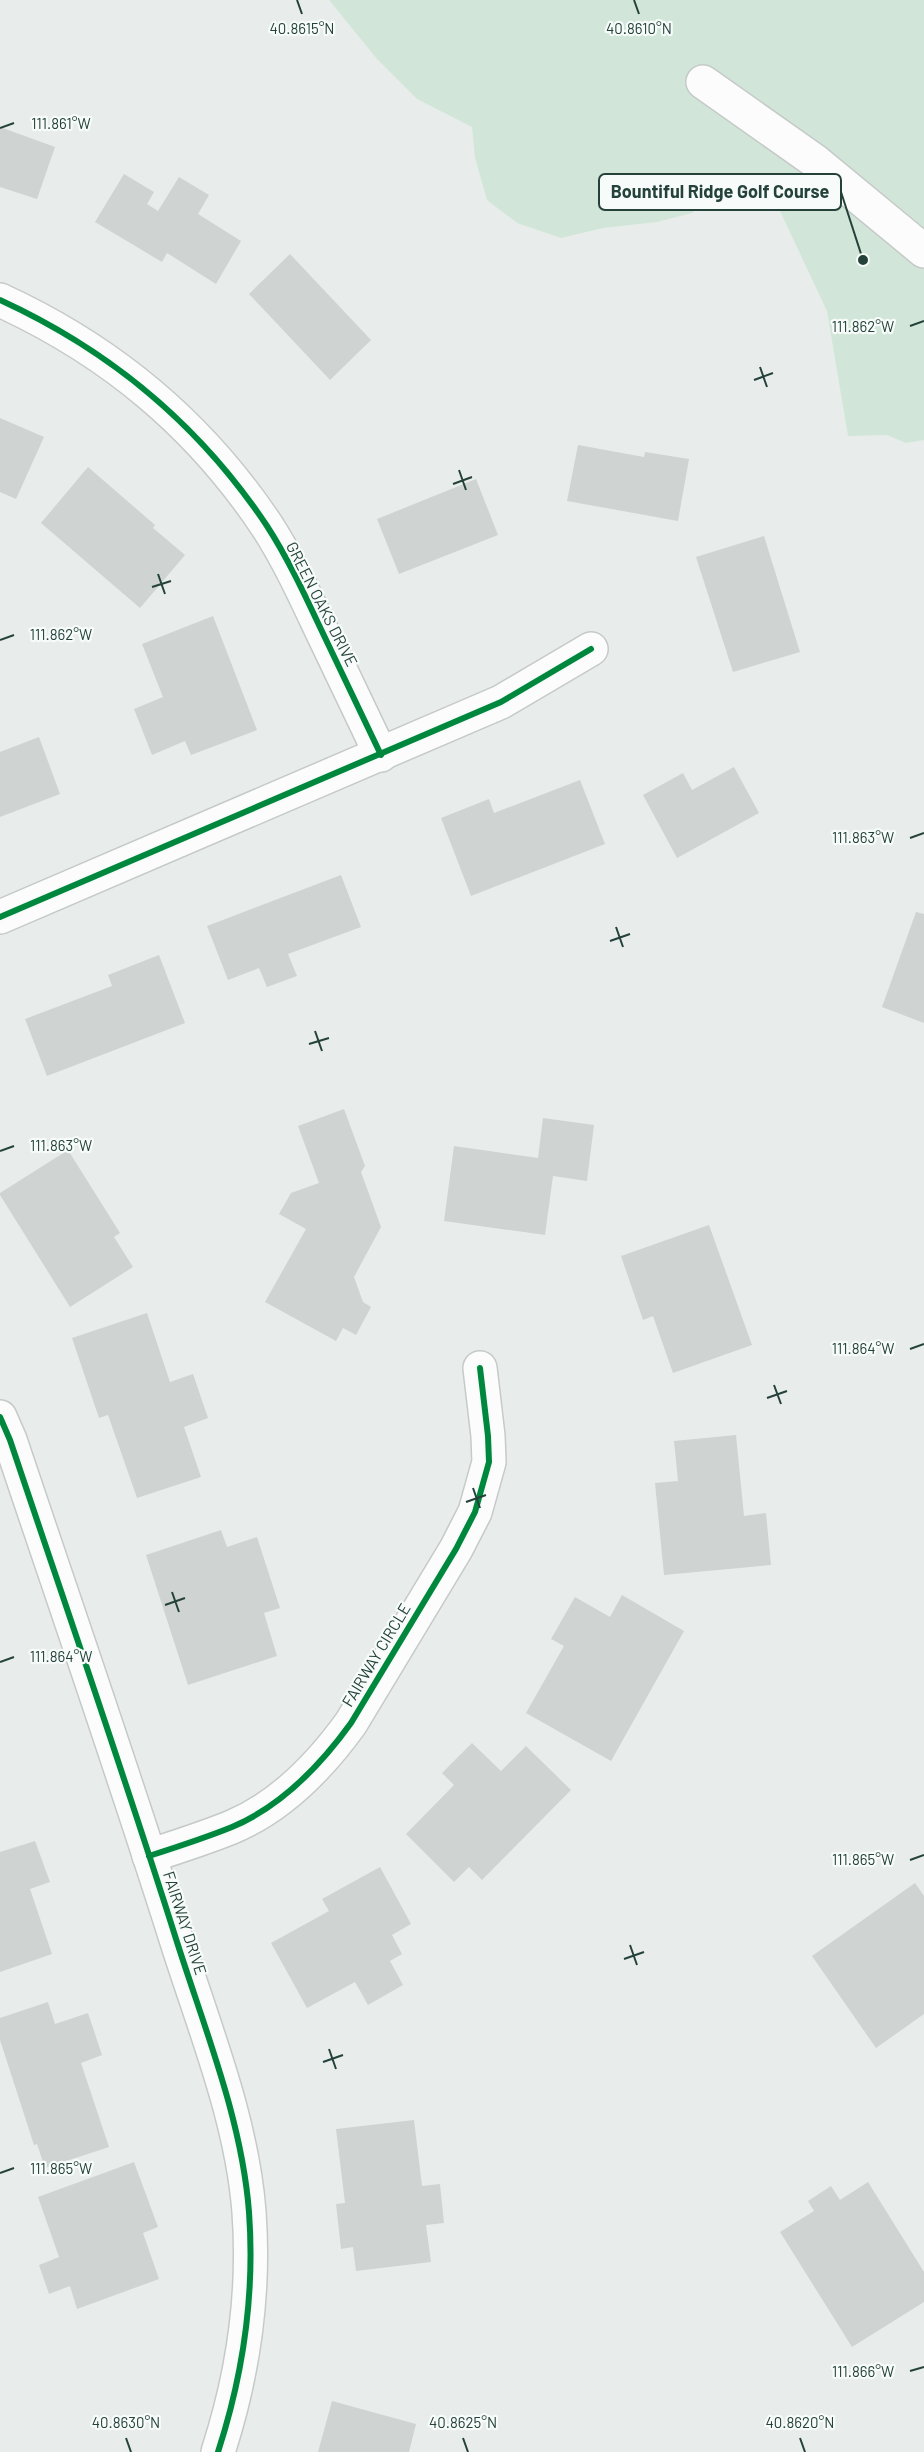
<svg xmlns="http://www.w3.org/2000/svg" width="924" height="2452" viewBox="0 0 924 2452" font-family="Barlow,sans-serif">
<style>
.green{fill:#d1e6d8}
.building{fill:#cfd4d2}
.lines{fill:none;stroke-linecap:round;stroke-linejoin:round}
.minor-casing{stroke:#c5cac8;stroke-width:36}
.minor{stroke:#fcfcfc;stroke-width:33}
.cycleway-casing{stroke:#f7fbf9;stroke-width:10}
.cycleway{stroke:#00873e;stroke-width:6}
.ticks{fill:none;stroke:#24423a;stroke-width:2}
.labels{text-anchor:middle;stroke-width:4.5;stroke-linejoin:round;paint-order:stroke}
.street-label{font-size:16px;fill:#24423a;stroke:#f7fbf9}
.ticks-label{font-size:15px;text-anchor:middle;fill:#24423a;stroke:#f7fbf9;stroke-width:4.5;stroke-linejoin:round;paint-order:stroke}
.leader{fill:none;stroke:#24423a;stroke-width:2}
.callout-dot{fill:#24423a;stroke:#f7fbf9;stroke-width:2}
.callout{fill:#f7fbf9;stroke:#24423a;stroke-width:2}
.callout-label{font-size:18px;text-anchor:middle;font-weight:bold;fill:#24423a}
</style>
<rect width="100%" height="100%" fill="#e8edeb"/>
<path class="green" d="M329 0H924V440L906 443 887 435 848 436 827 311 779 209 732 188 712 196 692 213 657 222 603 228 561 238 517 223 487 200 475 158 472 127 417 99 377 59Z"/>
<g class="building">
<path d="M0 127 55 147 37 199 0 187Z"/>
<path d="M124 174 154 192 147 204 158 211 179 177 209 195 198 214 241 241 216 284 167 253 162 262 95 222Z"/>
<path d="M290 254 371 340 330 380 249 294Z"/>
<path d="M0 418 44 437 16 499 0 492Z"/>
<path d="M578 445 644 457 645 452 689 459 678 521 567 501Z"/>
<path d="M88 467 155 525 153 528 185 555 140 608 41 523Z"/>
<path d="M476 479 498 535 399 574 377 519Z"/>
<path d="M764 536 800 652 733 672 696 557Z"/>
<path d="M213 616 257 730 191 755 185 741 152 755 134 709 163 697 142 644Z"/>
<path d="M39 737 60 794 0 817V752Z"/>
<path d="M734 767 759 813 677 858 643 795 683 773 692 790Z"/>
<path d="M580 780 605 844 471 896 441 818 489 799 494 813Z"/>
<path d="M341 875 361 927 288 954 297 976 267 987 259 968 228 980 207 926Z"/>
<path d="M916 912 924 914V1023L882 1007Z"/>
<path d="M159 955 185 1023 47 1076 25 1019 112 986 108 975Z"/>
<path d="M344 1109 365 1166 361 1172 381 1227 354 1277 363 1302 371 1307 356 1335 343 1328 336 1341 265 1302 306 1229 279 1214 291 1193 319 1183 298 1126Z"/>
<path d="M543 1118 594 1125 587 1181 553 1176 545 1235 444 1221 454 1146 538 1158Z"/>
<path d="M68 1150 120 1233 114 1237 133 1267 70 1307 0 1195V1193Z"/>
<path d="M709 1225 752 1345 673 1373 653 1316 643 1320 621 1256Z"/>
<path d="M147 1313 170 1382 193 1374 208 1418 184 1427 201 1477 137 1498 108 1415 99 1418 72 1338Z"/>
<path d="M736 1435 744 1516 766 1513 771 1565 664 1575 655 1483 678 1481 674 1441Z"/>
<path d="M221 1530 227 1547 257 1537 280 1608 264 1613 277 1656 188 1685 146 1555Z"/>
<path d="M622 1595 684 1631 611 1761 526 1713 564 1646 551 1639 575 1597 610 1617Z"/>
<path d="M472 1743 501 1771 526 1746 571 1790 482 1880 469 1867 454 1882 406 1834 454 1785 442 1773Z"/>
<path d="M35 1841 50 1882 30 1889 52 1954 0 1972V1852Z"/>
<path d="M380 1867 411 1924 392 1935 402 1954 390 1961 403 1985 368 2005 355 1982 307 2008 271 1943 329 1911 322 1899Z"/>
<path d="M915 1883 924 1896V2014L876 2048 812 1956Z"/>
<path d="M48 2002 55 2024 88 2013 102 2055 81 2063 109 2147 45 2168 37 2144 34 2145 0 2040V2018Z"/>
<path d="M414 2120 422 2186 440 2184 444 2223 426 2225 431 2262 356 2271 353 2247 341 2249 336 2204 345 2203 336 2129Z"/>
<path d="M134 2162 158 2227 143 2233 159 2279 77 2309 70 2286 49 2294 39 2265 59 2257 38 2197Z"/>
<path d="M868 2182 924 2272V2302L852 2347 780 2232 814 2211 808 2201 831 2186 840 2200Z"/>
<path d="M332 2401 416 2424 409 2452H318Z"/>
</g>
<g class="lines">
<defs>
<g id="minor">
<path d="M703 82 815 161 924 251"/>
<path d="M0 300C111 351 199 424 267 526 287 557 303 591 318 623 339 667 360 711 381 755"/>
<path d="M0 917 501 702 591 649"/>
<path d="M0 1417 10 1440C66 1607 124 1774 177 1942 205 2030 242 2120 249 2212 255 2294 243 2375 218 2452"/>
<path d="M149 1856C177 1847 205 1838 232 1827 282 1806 320 1766 351 1723L456 1549 475 1512 489 1462 488 1436 480 1368"/>
</g>
</defs>
<use href="#minor" class="minor-casing"/>
<use href="#minor" class="minor"/>
<defs>
<g id="cycleway">
<path d="M0 300C111 351 199 424 267 526 287 557 303 591 318 623 339 667 360 711 381 755"/>
<path d="M0 917 501 702 591 649"/>
<path d="M0 1417 10 1440C66 1607 124 1774 177 1942 205 2030 242 2120 249 2212 255 2294 243 2375 218 2452"/>
<path d="M149 1856C177 1847 205 1838 232 1827 282 1806 320 1766 351 1723L456 1549 475 1512 489 1462 488 1436 480 1368"/>
</g>
</defs>
<use href="#cycleway" class="cycleway-casing"/>
<use href="#cycleway" class="cycleway"/>
</g>
<path class="ticks" d="M297 0 302 14M634 0 639 14M0 128 14 123M910 326 924 321M760 367 767 387M754 380 773 373M459 470 466 490M453 484 472 477M158 574 165 594M152 587 171 581M0 640 14 635M910 838 924 833M616 927 623 947M610 941 630 934M315 1031 322 1051M309 1044 329 1038M0 1151 14 1146M910 1349 924 1344M774 1385 781 1404M767 1398 787 1391M473 1488 480 1508M466 1502 486 1495M172 1592 179 1612M165 1605 185 1598M0 1662 14 1657M910 1860 924 1855M630 1945 637 1965M624 1959 644 1952M329 2049 336 2069M323 2062 343 2055M0 2173 14 2168M910 2371 924 2367M126 2438 131 2452M463 2438 468 2452M800 2438 805 2452"/>
<g class="labels">
<g class="street-label">
<text transform="translate(322 604) rotate(63)" y="6">GREEN OAKS DRIVE</text>
<text transform="translate(376 1655) rotate(-59)" y="6">FAIRWAY CIRCLE</text>
<text transform="translate(185 1923) rotate(72)" y="6">FAIRWAY DRIVE</text>
</g>
</g>
<g class="ticks-label">
<text x="302" y="34">40.8615°N</text>
<text x="639" y="34">40.8610°N</text>
<text x="61" y="129">111.861°W</text>
<text x="863" y="332">111.862°W</text>
<text x="61" y="640">111.862°W</text>
<text x="863" y="843">111.863°W</text>
<text x="61" y="1151">111.863°W</text>
<text x="863" y="1354">111.864°W</text>
<text x="61" y="1662">111.864°W</text>
<text x="863" y="1865">111.865°W</text>
<text x="61" y="2174">111.865°W</text>
<text x="863" y="2377">111.866°W</text>
<text x="126" y="2428">40.8630°N</text>
<text x="463" y="2428">40.8625°N</text>
<text x="800" y="2428">40.8620°N</text>
</g>
<path class="leader" d="M863 260L841 192"/>
<circle class="callout-dot" cx="863" cy="260" r="6"/>
<rect class="callout" x="599" y="174" width="242" height="36" rx="6"/>
<g class="callout-label">
<text x="720" y="198">Bountiful Ridge Golf Course</text>
</g>
</svg>
